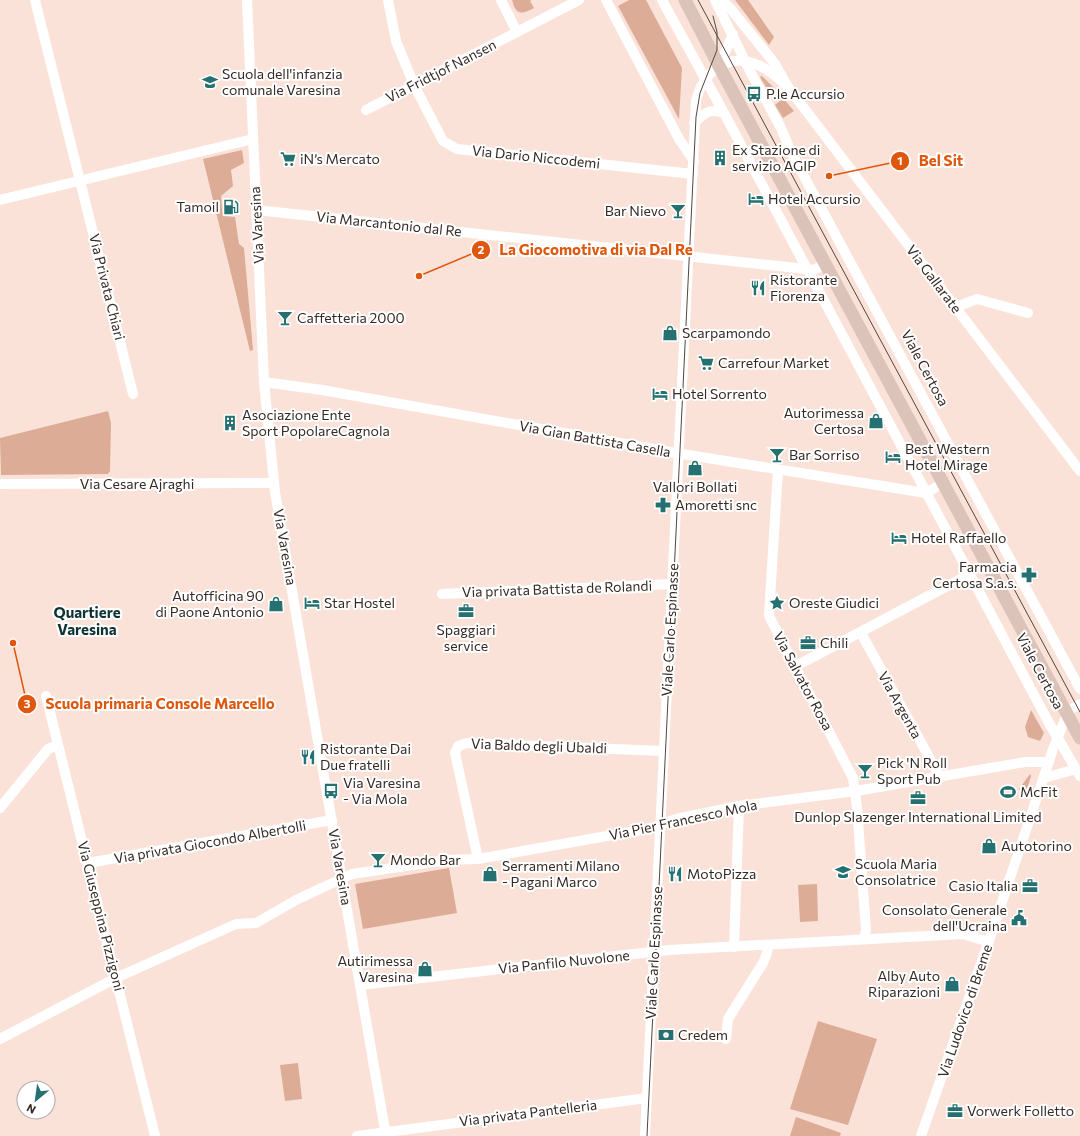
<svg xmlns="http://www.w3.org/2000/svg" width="1080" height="1136" viewBox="0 0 1080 1136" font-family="Commissioner,sans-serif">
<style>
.green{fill:#dcac97}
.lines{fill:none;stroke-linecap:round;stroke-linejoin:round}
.minor{stroke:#fff;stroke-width:10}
.major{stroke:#dbc3b9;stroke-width:13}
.tram{stroke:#53453f;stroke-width:1}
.labels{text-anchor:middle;stroke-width:4;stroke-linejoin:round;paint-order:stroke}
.street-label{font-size:14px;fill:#362a25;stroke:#fff}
.poi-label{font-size:14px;fill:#362a25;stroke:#fff;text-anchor:start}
.neighbourhood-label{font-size:15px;font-weight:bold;fill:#0f3233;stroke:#fff}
.leader{fill:none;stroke:#df570d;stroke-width:1.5}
.callout-dot{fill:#df570d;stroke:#fff;stroke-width:1.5}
.mark-label{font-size:12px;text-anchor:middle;font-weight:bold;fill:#fff}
.callout-label{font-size:15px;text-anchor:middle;font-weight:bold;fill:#df570d;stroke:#fff;stroke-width:4;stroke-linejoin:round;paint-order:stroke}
</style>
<rect width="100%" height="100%" fill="#fbe2d8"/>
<g class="green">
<path d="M512 0H532L530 1 534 8C521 15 516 15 512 0Z"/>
<path d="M629 0H646L682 68 679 119 618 6Z"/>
<path d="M735 0H748L774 37 769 45Z"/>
<path d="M762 76 778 92 772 97 760 77Z"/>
<path d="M783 98 794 111 783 118 775 105Z"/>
<path d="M242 150 244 163 231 170 233 186 221 196 223 216 235 217 239 244 244 248 253 350 250 351 203 159Z"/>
<path d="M108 411 111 423 110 471 108 474 1 475 0 438Z"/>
<path d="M1031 710 1044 733 1040 741 1028 737 1025 727Z"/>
<path d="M1030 774 1031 776 1025 795 1019 789Z"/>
<path d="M449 868 457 913 363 929 355 884Z"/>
<path d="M817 884 818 921 800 922 798 885Z"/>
<path d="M818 1021 877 1039 848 1125 790 1109Z"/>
<path d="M298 1063 302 1099 285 1101 280 1065Z"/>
<path d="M796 1117 841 1133 840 1136H790Z"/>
</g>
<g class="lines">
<g class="minor">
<path d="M35 0 133 394"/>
<path d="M247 0 264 382 275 492 386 1136"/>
<path d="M388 0 396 41 414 85 443 141 457 149 693 174"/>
<path d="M501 0 517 32"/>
<path d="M606 0 679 139 694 161"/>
<path d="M662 0 724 113 1049 723 1080 776"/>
<path d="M715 0 751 73 780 126 792 154 1080 689"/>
<path d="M721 0 730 8 775 64 788 87 1080 471"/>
<path d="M719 66 733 34"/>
<path d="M366 110 579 0"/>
<path d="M694 123C704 113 710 108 724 113"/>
<path d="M0 200 253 139"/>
<path d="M256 210 797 268 814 270 826 263"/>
<path d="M956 307 977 299 1028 313"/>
<path d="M264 382 322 390 676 453 926 493 943 483"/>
<path d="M778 470 769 616 853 778 857 807 866 930 864 939"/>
<path d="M0 484 274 483"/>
<path d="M442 594 673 584"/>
<path d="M861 633 940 777"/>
<path d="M796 666 970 574"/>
<path d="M46 696 155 1136"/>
<path d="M1044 778 1076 769"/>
<path d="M0 808 48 749 58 745"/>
<path d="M478 859 455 753 458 746 467 743 664 751"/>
<path d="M88 863 332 820"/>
<path d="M734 947 739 806"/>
<path d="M360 985 669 950 963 934 989 942"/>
<path d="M0 1039 116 978 236 924 256 923 298 899 352 874 446 860 478 859 652 828 676 819 739 806 856 791 1025 762H1049"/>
<path d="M726 1039 728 1019 763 963 767 953 768 945"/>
<path d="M357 1136 647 1098"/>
<path d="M645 1136 696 101C703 72 727 52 758 65 769 69 779 79 788 87"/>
<path d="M921 1136 993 929 1053 749 1067 714 1071 709 1080 704"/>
</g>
<path class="major" d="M685 0 719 66 1080 738"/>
<g class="tram">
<path d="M698 0 1080 712"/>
<path d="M647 1136 696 117 700 93 717 50V32L713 16"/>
</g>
</g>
<defs>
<symbol id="school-bare" viewBox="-9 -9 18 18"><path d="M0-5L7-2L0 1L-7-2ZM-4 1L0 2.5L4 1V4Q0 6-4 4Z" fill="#257071" stroke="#fff" stroke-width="2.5" paint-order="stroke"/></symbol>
<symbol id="bus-bare" viewBox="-9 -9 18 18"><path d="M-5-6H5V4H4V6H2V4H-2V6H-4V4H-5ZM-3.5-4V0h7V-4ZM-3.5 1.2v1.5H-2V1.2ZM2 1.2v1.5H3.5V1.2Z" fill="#257071" stroke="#fff" stroke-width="2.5" paint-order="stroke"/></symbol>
<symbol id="building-bare" viewBox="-9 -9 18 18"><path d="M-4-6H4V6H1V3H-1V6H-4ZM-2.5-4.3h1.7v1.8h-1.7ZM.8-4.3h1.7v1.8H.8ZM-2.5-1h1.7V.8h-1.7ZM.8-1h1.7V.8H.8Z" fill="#257071" stroke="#fff" stroke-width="2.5" paint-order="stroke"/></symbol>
<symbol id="supermarket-bare" viewBox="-9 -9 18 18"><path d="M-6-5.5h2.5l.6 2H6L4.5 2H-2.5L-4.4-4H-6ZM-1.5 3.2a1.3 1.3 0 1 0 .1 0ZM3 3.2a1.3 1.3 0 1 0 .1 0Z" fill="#257071" stroke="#fff" stroke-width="2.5" paint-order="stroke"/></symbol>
<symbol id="hotel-bare" viewBox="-9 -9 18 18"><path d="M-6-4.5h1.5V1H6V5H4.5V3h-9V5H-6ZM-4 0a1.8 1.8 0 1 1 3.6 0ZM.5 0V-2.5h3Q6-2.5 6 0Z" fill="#257071" stroke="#fff" stroke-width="2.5" paint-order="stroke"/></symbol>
<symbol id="fuel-bare" viewBox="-9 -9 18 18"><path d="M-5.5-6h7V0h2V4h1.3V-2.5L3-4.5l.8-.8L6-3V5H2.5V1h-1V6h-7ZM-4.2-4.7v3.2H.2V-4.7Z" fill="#257071" stroke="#fff" stroke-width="2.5" paint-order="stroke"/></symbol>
<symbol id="bar-bare" viewBox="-9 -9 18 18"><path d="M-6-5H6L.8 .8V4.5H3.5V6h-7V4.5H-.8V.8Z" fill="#257071" stroke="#fff" stroke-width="2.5" paint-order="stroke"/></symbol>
<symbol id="restaurant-bare" viewBox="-9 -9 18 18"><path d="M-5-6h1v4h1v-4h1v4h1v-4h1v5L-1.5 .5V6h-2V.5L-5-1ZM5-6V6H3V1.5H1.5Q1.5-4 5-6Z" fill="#257071" stroke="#fff" stroke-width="2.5" paint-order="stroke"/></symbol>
<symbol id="shop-bare" viewBox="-9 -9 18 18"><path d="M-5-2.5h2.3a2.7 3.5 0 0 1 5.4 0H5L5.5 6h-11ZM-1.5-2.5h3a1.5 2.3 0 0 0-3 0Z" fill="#257071" stroke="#fff" stroke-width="2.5" paint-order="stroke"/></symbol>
<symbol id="pharmacy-bare" viewBox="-9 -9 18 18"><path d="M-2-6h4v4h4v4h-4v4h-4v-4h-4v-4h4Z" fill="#257071" stroke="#fff" stroke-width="2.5" paint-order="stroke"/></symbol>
<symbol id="sight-bare" viewBox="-9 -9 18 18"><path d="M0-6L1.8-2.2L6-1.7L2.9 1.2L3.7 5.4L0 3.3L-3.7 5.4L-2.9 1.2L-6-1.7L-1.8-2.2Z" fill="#257071" stroke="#fff" stroke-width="2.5" paint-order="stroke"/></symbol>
<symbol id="office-bare" viewBox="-9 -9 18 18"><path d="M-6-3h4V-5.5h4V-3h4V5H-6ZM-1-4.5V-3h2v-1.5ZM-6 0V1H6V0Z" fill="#257071" stroke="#fff" stroke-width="2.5" paint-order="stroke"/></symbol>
<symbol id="stadium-bare" viewBox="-9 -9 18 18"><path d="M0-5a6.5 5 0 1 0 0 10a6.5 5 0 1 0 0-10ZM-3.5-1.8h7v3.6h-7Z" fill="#257071" stroke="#fff" stroke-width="2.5" paint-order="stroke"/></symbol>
<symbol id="civic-bare" viewBox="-9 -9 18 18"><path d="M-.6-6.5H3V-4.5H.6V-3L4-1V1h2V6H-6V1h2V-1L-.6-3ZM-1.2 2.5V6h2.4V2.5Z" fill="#257071" stroke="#fff" stroke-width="2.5" paint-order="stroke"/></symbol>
<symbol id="bank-bare" viewBox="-9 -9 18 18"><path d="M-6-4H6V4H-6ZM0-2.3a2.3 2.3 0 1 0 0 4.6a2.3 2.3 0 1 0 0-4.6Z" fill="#257071" stroke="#fff" stroke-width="2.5" paint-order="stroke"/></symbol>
</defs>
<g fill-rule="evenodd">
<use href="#school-bare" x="199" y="71" width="22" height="22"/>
<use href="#bus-bare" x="743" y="83" width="22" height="22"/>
<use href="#building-bare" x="709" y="147" width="22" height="22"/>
<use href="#supermarket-bare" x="277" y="148" width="22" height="22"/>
<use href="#hotel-bare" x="745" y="188" width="22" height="22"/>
<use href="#fuel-bare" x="220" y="196" width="22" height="22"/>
<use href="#bar-bare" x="667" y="200" width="22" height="22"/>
<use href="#restaurant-bare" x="747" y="277" width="22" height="22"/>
<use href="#bar-bare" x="274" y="307" width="22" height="22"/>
<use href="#shop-bare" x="659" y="322" width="22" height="22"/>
<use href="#supermarket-bare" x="695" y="352" width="22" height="22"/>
<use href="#hotel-bare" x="649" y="383" width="22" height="22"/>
<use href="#shop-bare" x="865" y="410" width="22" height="22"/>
<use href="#building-bare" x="219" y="412" width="22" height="22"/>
<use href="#bar-bare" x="766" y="444" width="22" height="22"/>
<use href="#hotel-bare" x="882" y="446" width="22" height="22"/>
<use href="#shop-bare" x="684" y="457" width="22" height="22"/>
<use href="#pharmacy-bare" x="652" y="494" width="22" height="22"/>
<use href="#hotel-bare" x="888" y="527" width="22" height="22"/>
<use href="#pharmacy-bare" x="1018" y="564" width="22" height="22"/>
<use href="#hotel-bare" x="301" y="592" width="22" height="22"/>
<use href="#sight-bare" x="766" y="592" width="22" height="22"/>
<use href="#shop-bare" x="265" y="593" width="22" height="22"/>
<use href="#office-bare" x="455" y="600" width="22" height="22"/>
<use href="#office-bare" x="797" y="632" width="22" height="22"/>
<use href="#restaurant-bare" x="297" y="746" width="22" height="22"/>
<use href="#bar-bare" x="854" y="760" width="22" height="22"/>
<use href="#bus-bare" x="320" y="780" width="22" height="22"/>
<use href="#stadium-bare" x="997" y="781" width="22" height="22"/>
<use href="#office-bare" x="907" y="787" width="22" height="22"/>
<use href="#shop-bare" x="978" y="835" width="22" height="22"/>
<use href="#bar-bare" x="367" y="849" width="22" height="22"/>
<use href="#school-bare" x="832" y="861" width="22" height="22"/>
<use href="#shop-bare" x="479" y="863" width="22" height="22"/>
<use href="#restaurant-bare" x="664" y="863" width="22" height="22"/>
<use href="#office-bare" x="1019" y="875" width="22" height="22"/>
<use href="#civic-bare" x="1008" y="907" width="22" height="22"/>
<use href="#shop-bare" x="414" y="958" width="22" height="22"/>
<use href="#shop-bare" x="941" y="973" width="22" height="22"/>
<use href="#bank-bare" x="655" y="1024" width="22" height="22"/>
<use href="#office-bare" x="944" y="1100" width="22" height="22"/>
</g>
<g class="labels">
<g class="street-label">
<text transform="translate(441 71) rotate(-27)" y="5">Via Fridtjof Nansen</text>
<text transform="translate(536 157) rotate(6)" y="5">Via Dario Niccodemi</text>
<text transform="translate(389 224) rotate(6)" y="5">Via Marcantonio dal Re</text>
<text transform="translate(257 225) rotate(-93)" y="5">Via Varesina</text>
<text transform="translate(934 279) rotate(53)" y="5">Via Gallarate</text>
<text transform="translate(107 287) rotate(76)" y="5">Via Privata Chiari</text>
<text transform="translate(925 368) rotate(62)" y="5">Viale Certosa</text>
<text transform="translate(595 439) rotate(10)" y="5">Via Gian Battista Casella</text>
<text x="137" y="489">Via Cesare Ajraghi</text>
<text transform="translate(285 547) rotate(80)" y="5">Via Varesina</text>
<text transform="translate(557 589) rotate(-2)" y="5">Via privata Battista de Rolandi</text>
<text transform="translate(670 630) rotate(-87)" y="5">Viale Carlo Espinasse</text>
<text transform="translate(1040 671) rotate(62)" y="5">Viale Certosa</text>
<text transform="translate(803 681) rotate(62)" y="5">Via Salvator Rosa</text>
<text transform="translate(900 705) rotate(61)" y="5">Via Argenta</text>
<text transform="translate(539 746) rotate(2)" y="5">Via Baldo degli Ubaldi</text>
<text transform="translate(683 820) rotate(-12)" y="5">Via Pier Francesco Mola</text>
<text transform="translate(210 842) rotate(-10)" y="5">Via privata Giocondo Albertolli</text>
<text transform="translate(340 867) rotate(80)" y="5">Via Varesina</text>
<text transform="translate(101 916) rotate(76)" y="5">Via Giuseppina Pizzigoni</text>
<text transform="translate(654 953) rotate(-87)" y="5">Viale Carlo Espinasse</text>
<text transform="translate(564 962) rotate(-6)" y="5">Via Panfilo Nuvolone</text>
<text transform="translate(965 1011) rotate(-71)" y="5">Via Ludovico di Breme</text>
<text transform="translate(528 1113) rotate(-7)" y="5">Via privata Pantelleria</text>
</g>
<g class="poi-label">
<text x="222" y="79">Scuola dell'infanzia<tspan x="222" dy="16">comunale Varesina</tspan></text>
<text x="766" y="99">P.le Accursio</text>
<text x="732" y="155">Ex Stazione di<tspan x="732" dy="16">servizio AGIP</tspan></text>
<text x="300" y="164">iN’s Mercato</text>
<text x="768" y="204">Hotel Accursio</text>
<text x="219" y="212" text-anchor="end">Tamoil</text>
<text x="666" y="216" text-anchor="end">Bar Nievo</text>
<text x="770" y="285">Ristorante<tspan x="770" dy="16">Fiorenza</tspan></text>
<text x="297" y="323">Caffetteria 2000</text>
<text x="682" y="338">Scarpamondo</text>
<text x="718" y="368">Carrefour Market</text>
<text x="672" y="399">Hotel Sorrento</text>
<text x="864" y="418" text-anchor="end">Autorimessa<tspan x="864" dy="16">Certosa</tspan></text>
<text x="242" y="420">Asociazione Ente<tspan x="242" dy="16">Sport PopolareCagnola</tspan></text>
<text x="905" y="454">Best Western<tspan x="905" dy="16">Hotel Mirage</tspan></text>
<text x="789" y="460">Bar Sorriso</text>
<text x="695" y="492" text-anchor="middle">Vallori Bollati</text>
<text x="675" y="510">Amoretti snc</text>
<text x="911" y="543">Hotel Raffaello</text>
<text x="1017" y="572" text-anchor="end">Farmacia<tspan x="1017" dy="16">Certosa S.a.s.</tspan></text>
<text x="264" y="601" text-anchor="end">Autofficina 90<tspan x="264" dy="16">di Paone Antonio</tspan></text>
<text x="324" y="608">Star Hostel</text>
<text x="789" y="608">Oreste Giudici</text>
<text x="466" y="635" text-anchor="middle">Spaggiari<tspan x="466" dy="16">service</tspan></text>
<text x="820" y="648">Chili</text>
<text x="320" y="754">Ristorante Dai<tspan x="320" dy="16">Due fratelli</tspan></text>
<text x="877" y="768">Pick 'N Roll<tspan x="877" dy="16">Sport Pub</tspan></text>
<text x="343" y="788">Via Varesina<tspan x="343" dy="16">- Via Mola</tspan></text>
<text x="1020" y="797">McFit</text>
<text x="918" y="822" text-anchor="middle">Dunlop Slazenger International Limited</text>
<text x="1001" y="851">Autotorino</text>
<text x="390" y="865">Mondo Bar</text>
<text x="855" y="869">Scuola Maria<tspan x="855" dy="16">Consolatrice</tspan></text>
<text x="502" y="871">Serramenti Milano<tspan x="502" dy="16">- Pagani Marco</tspan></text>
<text x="687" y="879">MotoPizza</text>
<text x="1018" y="891" text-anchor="end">Casio Italia</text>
<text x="1007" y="915" text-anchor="end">Consolato Generale<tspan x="1007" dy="16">dell'Ucraina</tspan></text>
<text x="413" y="966" text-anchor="end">Autirimessa<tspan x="413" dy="16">Varesina</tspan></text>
<text x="940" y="981" text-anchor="end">Alby Auto<tspan x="940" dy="16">Riparazioni</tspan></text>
<text x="678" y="1040">Credem</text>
<text x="967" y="1116">Vorwerk Folletto</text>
</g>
<g class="neighbourhood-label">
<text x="87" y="618">Quartiere<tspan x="87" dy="17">Varesina</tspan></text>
</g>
</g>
<path class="leader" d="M829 176L900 161M419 276L481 250M13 643L27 704"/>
<g class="callout-dot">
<circle cx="829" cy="176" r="4"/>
<circle cx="419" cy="276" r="4"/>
<circle cx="13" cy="643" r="4"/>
<circle cx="900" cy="161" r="10"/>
<circle cx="481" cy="250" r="10"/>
<circle cx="27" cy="704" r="10"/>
</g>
<g class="mark-label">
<text x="900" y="165">1</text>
<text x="481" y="254">2</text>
<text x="27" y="708">3</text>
</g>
<g class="callout-label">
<text x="941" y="166">Bel Sit</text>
<text x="596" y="255">La Giocomotiva di via Dal Re</text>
<text x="160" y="709">Scuola primaria Console Marcello</text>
</g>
<g transform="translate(36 1100) rotate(209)"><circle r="19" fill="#ffffff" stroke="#afaaa8"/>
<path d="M0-3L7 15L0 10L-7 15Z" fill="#257071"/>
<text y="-6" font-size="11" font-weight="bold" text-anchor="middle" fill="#362a25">N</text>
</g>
</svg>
